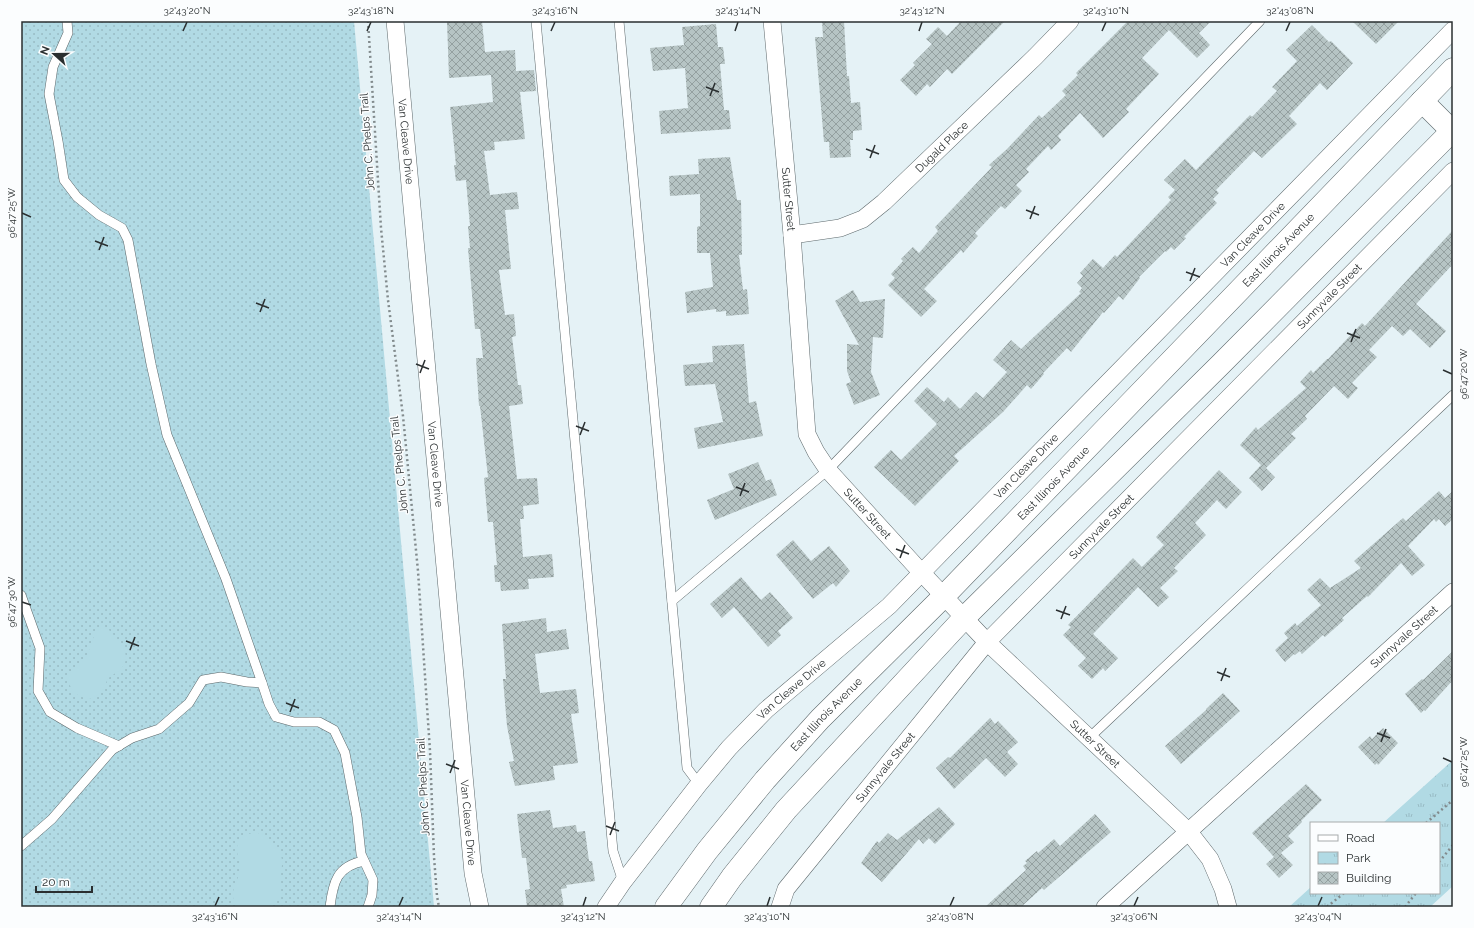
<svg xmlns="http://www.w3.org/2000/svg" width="1474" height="928" viewBox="0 0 1474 928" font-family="Raleway,sans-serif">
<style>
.grass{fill:url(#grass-dots)}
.park{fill:url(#park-tufts)}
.pitch{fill:#b1dae4}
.building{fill:url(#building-cross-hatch)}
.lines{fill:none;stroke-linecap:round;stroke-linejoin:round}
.service-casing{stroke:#5d686b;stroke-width:10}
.minor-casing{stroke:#5d686b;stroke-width:18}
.secondary-casing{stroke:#5d686b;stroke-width:23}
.path{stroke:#828b8d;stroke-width:2.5;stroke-dasharray:2 3;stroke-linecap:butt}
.service{stroke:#fff;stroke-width:9}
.minor{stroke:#fff;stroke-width:17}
.secondary{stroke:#fff;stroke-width:22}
.ticks{fill:none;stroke:#2a2f30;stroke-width:1.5}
.labels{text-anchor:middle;stroke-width:3;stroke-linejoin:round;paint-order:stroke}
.street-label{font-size:11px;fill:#2a2f30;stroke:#fbfdfe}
.neatline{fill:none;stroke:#2a2f30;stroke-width:1.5}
.ticks-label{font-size:10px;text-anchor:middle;fill:#2a2f30}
</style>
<defs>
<pattern id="grass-dots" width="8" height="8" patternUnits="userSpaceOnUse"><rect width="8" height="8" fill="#b1dae4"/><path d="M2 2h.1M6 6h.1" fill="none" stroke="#98bbc4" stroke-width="1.8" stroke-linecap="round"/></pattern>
<pattern id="park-tufts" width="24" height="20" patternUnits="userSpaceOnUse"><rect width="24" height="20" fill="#b1dae4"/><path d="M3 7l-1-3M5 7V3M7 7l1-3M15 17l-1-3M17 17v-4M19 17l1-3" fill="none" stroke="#98bbc4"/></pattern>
<pattern id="building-cross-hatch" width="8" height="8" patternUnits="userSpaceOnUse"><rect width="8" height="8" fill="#b6c4c4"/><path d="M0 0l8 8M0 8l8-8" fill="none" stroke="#94a0a0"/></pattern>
</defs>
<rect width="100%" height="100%" fill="#e5f2f6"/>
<path class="grass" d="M21 21H354L434 907H21Z"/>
<path class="park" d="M1453 760V886L1430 907H1289L1311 887V893H1439V823H1383Z"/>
<g class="pitch">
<path d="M101 628 108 629C118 640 134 655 121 669 117 673 111 675 108 679 106 681 106 685 104 688 101 694 96 696 90 699 76 696 70 692 68 677 73 670 81 665 85 658 92 649 91 634 101 628Z"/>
<path d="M255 832C268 836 280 846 282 860 283 866 280 872 280 878 281 886 281 896 275 902 266 910 249 907 238 907 226 894 239 882 240 869 240 859 234 850 239 841 243 835 249 834 255 832Z"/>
</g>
<g class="building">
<path d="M447 21H482L485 52 515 50 516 71 534 70 536 91 520 92 525 139 494 142 495 150 484 151 490 195 517 192 519 209 505 210 511 269 499 270 505 315 514 314 516 336 512 337 518 385H521L523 404 509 406 517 479 537 478 539 504 523 506 524 519H520L523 557 552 554 554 577 528 579 529 589 501 591 500 582H495L494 565H497L493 522H488L484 478 488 477 480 406H479L476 358H483L480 329H475L468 248H470L468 226H470L466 180 456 181 454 165H456L450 107 493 102 491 75 449 78Z"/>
<path d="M822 21H844L847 76H849L851 103 860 102 862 130 853 131V140H850L851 157 830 158 829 142H824L815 37H823Z"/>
<path d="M961 21H1005L952 74 947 69 930 87 927 84 916 96 900 80 915 65 913 63 932 44 926 39 938 27 947 36Z"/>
<path d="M1128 21H1211L1199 33 1210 45 1197 58 1169 30 1142 58 1159 74 1126 109 1129 112 1103 138 1080 113 1058 136 1061 140 1051 150 1048 146 1026 169 1029 172 1016 185 1022 191 1005 209 1001 206 975 233 978 236 963 253 961 250 924 289 937 301 921 317 888 285 895 278 891 274 903 261 901 259 913 247 919 253 938 231 935 227 992 167 989 165 1007 149 1039 115 1042 118 1066 95 1062 91 1078 75 1076 73Z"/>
<path d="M1352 21H1399L1376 44Z"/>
<path d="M716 24 718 47H723L725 64H720L724 110H729L731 129 661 134 659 111 688 108 685 68 653 71 650 48 684 45 682 27Z"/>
<path d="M1312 25 1329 42 1331 41 1353 63 1327 90 1320 83 1289 116 1297 124 1262 158 1254 151 1216 190 1219 193 1213 199 1217 203 1184 237 1186 238 1174 250 1171 247 1166 252 1165 251 1139 277 1140 278 1123 300 1119 296 1104 313 1103 312 1071 352 1067 348 1043 373 1044 374 1031 389 1027 385 1003 412 954 456 959 461 915 506 874 467 891 450 901 460 937 424 914 401 927 387 944 402 948 397 960 409 976 392 983 398 1007 372 993 360 1011 340 1021 349 1081 293 1079 292 1082 288 1077 283 1083 276 1080 273 1093 259 1103 268 1115 255 1117 257 1171 200 1168 197 1175 190 1164 180 1185 159 1196 170 1250 115 1252 117 1277 91 1272 87 1297 61 1286 50Z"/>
<path d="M730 157 737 200H741L742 255H739L743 290 747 289 749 314 726 316V311L716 312V309L687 313 685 292 713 287 710 253H697V227L700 226V194L670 196 669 176 699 174 698 159Z"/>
<path d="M1453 230V264L1416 304 1446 331 1430 348 1410 329 1403 336 1392 326 1369 350 1377 357 1352 383 1358 388 1348 399 1334 386 1305 416 1307 419 1291 434 1296 438 1266 468 1275 477 1262 491 1249 478 1261 465 1240 445 1256 427 1258 430 1306 388 1300 382 1311 370 1313 373 1327 359H1328L1362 323 1365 326Z"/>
<path d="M853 290 860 302 885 299 883 338 873 337 871 372 880 395 854 405 846 384 851 382 847 371V344L859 345 835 301Z"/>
<path d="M744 344 749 403 756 401 763 436 698 449 694 428 723 422 715 384 685 386 683 365 713 362 712 346Z"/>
<path d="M758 462 766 481 771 479 777 495 715 520 707 500 734 489 728 474Z"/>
<path d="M1219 470 1242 492 1226 509 1217 500 1195 523 1206 535 1174 568 1178 571 1160 588 1169 597 1158 607 1138 587 1093 634 1118 658 1105 671 1103 668 1092 679 1078 666 1086 658 1063 635 1071 627 1068 625 1133 558 1142 567 1164 545 1156 537Z"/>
<path d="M1439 491 1445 498 1453 491V519L1445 526 1439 519 1436 522 1434 519 1408 546 1425 565 1412 576 1401 563 1368 597 1367 596 1342 618 1344 620 1325 637 1323 635 1302 654 1300 651 1295 655 1294 654 1285 662 1275 650 1288 638 1284 633 1295 623 1297 626 1321 605 1307 590 1320 578 1330 588 1361 568 1354 561 1403 518 1406 521Z"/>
<path d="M793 540 811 561 829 546 850 571 836 587 833 583 813 599 776 555Z"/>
<path d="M741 577 761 600 770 592 793 618 778 631 781 635 768 647 734 607 722 618 710 604Z"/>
<path d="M546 618 547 632 566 629 569 649 535 654 540 693 576 689 579 713 571 714 578 763 553 766 555 780 515 786 509 762 514 761 507 726 503 679H506L502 624Z"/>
<path d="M1453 651V680L1425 711 1424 710 1421 713 1405 694 1422 679 1423 680Z"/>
<path d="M1223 693 1240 711 1181 764 1165 746 1206 710V709Z"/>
<path d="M990 718 995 724 998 721 1018 742 1007 752 1018 764 1005 777 986 758 954 789 936 768 948 757 950 758Z"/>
<path d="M1383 728 1398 743 1378 765 1377 763 1375 765 1358 747 1370 736 1372 739Z"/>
<path d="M1306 784 1322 800 1301 821 1302 822 1288 836 1294 842 1281 853 1293 865 1279 878 1266 864 1274 857 1252 833Z"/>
<path d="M939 807 955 824 935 844 929 838 923 844 919 839 882 882 861 863 877 841 879 843 888 833 897 840Z"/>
<path d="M550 810 553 828 576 825 577 832 585 831 589 861H592L595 881 566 885 567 888 561 889 564 907H527L525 890 530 889 526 858H522L517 814Z"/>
<path d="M1095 814 1111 832 1044 890 1042 888 1021 907H985L1026 870 1023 866 1027 863 1025 861 1037 851 1038 853 1054 839 1060 846Z"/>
</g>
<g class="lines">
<defs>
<g id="service">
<path d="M536 21 613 851 623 882"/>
<path d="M619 21 687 768 699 784"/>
<path d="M21 595 40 648 38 691 50 712 77 728 119 746"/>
<path d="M672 601 828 470 1260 21"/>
<path d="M262 683 269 704 276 717 294 722H319L334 730 345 753 357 817 361 854 373 880 372 895 368 907"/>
<path d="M1089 738 1453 395"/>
<path d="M21 846 52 819 112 750 132 738 159 729 189 703 203 680 221 677 247 682 262 683 226 579 167 435 151 364 128 240 122 228 99 215 77 197 64 180 58 141 49 94 53 67 68 33 67 21"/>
<path d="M330 907C333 882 337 866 364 861"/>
</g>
<g id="minor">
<path id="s1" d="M395 21 473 873 480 907"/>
<path id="s2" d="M772 21 792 235 807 434 816 452 828 470 921 572 987 642 1189 832 1210 859 1223 889 1228 907"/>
<path id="s3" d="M792 235 840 228 863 219 884 202 1035 57 1070 21"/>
<path id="s4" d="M606 907 623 882 699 784 729 748 766 710 889 606 1453 30"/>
<path id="s5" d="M780 907 786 889 987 642 1453 171"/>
<path id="s6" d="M1105 907 1453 592"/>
</g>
<g id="secondary">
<path d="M1422 101 1452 131"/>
<path id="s7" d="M666 907 707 851 765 780 820 719 944 596 1453 69"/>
<path d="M711 907 732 877 786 810 964 618 1221 364 1453 130"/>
</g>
</defs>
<use href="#service" class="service-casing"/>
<use href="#minor" class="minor-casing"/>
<use href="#secondary" class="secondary-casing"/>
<g class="path">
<path d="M368 21 381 228 388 300 403 416 418 571 430 751 434 857 437 896 439 907"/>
<path d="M1426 823 1453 800"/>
<path d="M1439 862 1453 845"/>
<path d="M1327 907 1344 893"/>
<path d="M1405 907 1416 893"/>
</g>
<use href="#service" class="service"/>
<use href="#minor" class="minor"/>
<use href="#secondary" class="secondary"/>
</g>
<path class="ticks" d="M183 31 187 22M367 31 371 22M551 31 555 22M735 31 738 22M919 31 922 22M1102 31 1106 22M1286 31 1290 22M706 87 719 92M710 96 715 83M866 149 879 154M870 158 875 145M1026 210 1039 215M22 213 31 217M1030 219 1035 206M95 241 108 246M99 250 104 237M1186 272 1200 277M1190 281 1195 268M256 303 269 308M260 312 265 299M1347 333 1360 338M1351 342 1356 329M416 364 429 369M1443 370 1452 374M420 373 425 360M576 426 589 431M580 435 585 422M736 487 749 492M740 496 745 483M896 549 909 554M900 558 905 545M22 602 31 605M1056 610 1070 615M1061 619 1066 606M126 641 139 646M130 650 135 637M1217 672 1230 677M1221 681 1226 668M286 703 299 708M290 712 295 699M1377 733 1390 738M1381 742 1386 729M1443 758 1452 762M446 764 459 769M450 773 455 760M606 826 619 831M610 835 615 822M215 906 219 897M399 906 403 897M583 906 586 897M767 906 770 897M950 906 954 897M1134 906 1138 897M1318 906 1322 897"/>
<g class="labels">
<g class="street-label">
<text transform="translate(367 142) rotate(-94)" y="4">John C. Phelps Trail</text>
<text dy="4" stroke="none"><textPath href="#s1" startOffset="121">Van Cleave Drive</textPath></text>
<text dy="4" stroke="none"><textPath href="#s3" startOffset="180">Dugald Place</textPath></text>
<text dy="4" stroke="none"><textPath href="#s2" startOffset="179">Sutter Street</textPath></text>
<text dy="4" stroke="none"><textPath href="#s4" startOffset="935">Van Cleave Drive</textPath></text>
<text dy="4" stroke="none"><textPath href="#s7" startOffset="899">East Illinois Avenue</textPath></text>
<text dy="4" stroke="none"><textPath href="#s5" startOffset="824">Sunnyvale Street</textPath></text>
<text dy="4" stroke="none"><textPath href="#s1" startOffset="445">Van Cleave Drive</textPath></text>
<text transform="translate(399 465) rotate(-96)" y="4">John C. Phelps Trail</text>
<text dy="4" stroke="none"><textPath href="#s4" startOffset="611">Van Cleave Drive</textPath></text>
<text dy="4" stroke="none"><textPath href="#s7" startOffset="575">East Illinois Avenue</textPath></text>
<text dy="4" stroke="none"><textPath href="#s2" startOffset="515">Sutter Street</textPath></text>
<text dy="4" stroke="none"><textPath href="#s5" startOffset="500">Sunnyvale Street</textPath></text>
<text dy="4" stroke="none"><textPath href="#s6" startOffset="403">Sunnyvale Street</textPath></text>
<text dy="4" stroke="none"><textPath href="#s4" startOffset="287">Van Cleave Drive</textPath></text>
<text dy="4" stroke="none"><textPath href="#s7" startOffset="251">East Illinois Avenue</textPath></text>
<text dy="4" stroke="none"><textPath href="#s2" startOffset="839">Sutter Street</textPath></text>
<text dy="4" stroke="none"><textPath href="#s5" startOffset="176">Sunnyvale Street</textPath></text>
<text transform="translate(423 787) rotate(-93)" y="4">John C. Phelps Trail</text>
<text dy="4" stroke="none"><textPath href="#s1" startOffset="805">Van Cleave Drive</textPath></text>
</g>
</g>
<rect width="1474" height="928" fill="none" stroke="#fbfdfe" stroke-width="44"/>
<rect x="1310" y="822" width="130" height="72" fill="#fbfdfe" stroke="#a7abac"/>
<rect x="1318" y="835" width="20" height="6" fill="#ffffff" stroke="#a7abac"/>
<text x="1346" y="842" font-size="12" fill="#2a2f30">Road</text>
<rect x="1318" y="852" width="20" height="12" fill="url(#park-tufts)" stroke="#a7abac"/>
<text x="1346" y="862" font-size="12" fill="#2a2f30">Park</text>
<rect x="1318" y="872" width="20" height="12" fill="url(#building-cross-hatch)" stroke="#a7abac"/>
<text x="1346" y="882" font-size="12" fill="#2a2f30">Building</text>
<g transform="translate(54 54) rotate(291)" stroke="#fbfdfe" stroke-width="3" paint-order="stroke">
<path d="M0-3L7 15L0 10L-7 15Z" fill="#2a2f30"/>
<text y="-6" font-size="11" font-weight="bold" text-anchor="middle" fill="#2a2f30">N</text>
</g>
<path d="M36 886v6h56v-6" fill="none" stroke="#2a2f30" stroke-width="2"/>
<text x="42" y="886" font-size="12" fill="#2a2f30" stroke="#fbfdfe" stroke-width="3" paint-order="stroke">20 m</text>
<rect x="22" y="22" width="1430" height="884" class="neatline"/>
<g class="ticks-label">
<text x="187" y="14">32°43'20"N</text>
<text x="371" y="14">32°43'18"N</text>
<text x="555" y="14">32°43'16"N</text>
<text x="738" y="14">32°43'14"N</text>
<text x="922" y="14">32°43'12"N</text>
<text x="1106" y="14">32°43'10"N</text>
<text x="1290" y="14">32°43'08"N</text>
<text transform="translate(11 213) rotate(-90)" y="4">96°47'25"W</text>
<text transform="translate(1463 374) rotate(-90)" y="4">96°47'20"W</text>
<text transform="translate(11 602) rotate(-90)" y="4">96°47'30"W</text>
<text transform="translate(1463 762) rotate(-90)" y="4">96°47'25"W</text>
<text x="215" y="920">32°43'16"N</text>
<text x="399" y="920">32°43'14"N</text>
<text x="583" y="920">32°43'12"N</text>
<text x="767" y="920">32°43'10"N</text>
<text x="950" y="920">32°43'08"N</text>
<text x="1134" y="920">32°43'06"N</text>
<text x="1318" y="920">32°43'04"N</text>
</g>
</svg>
